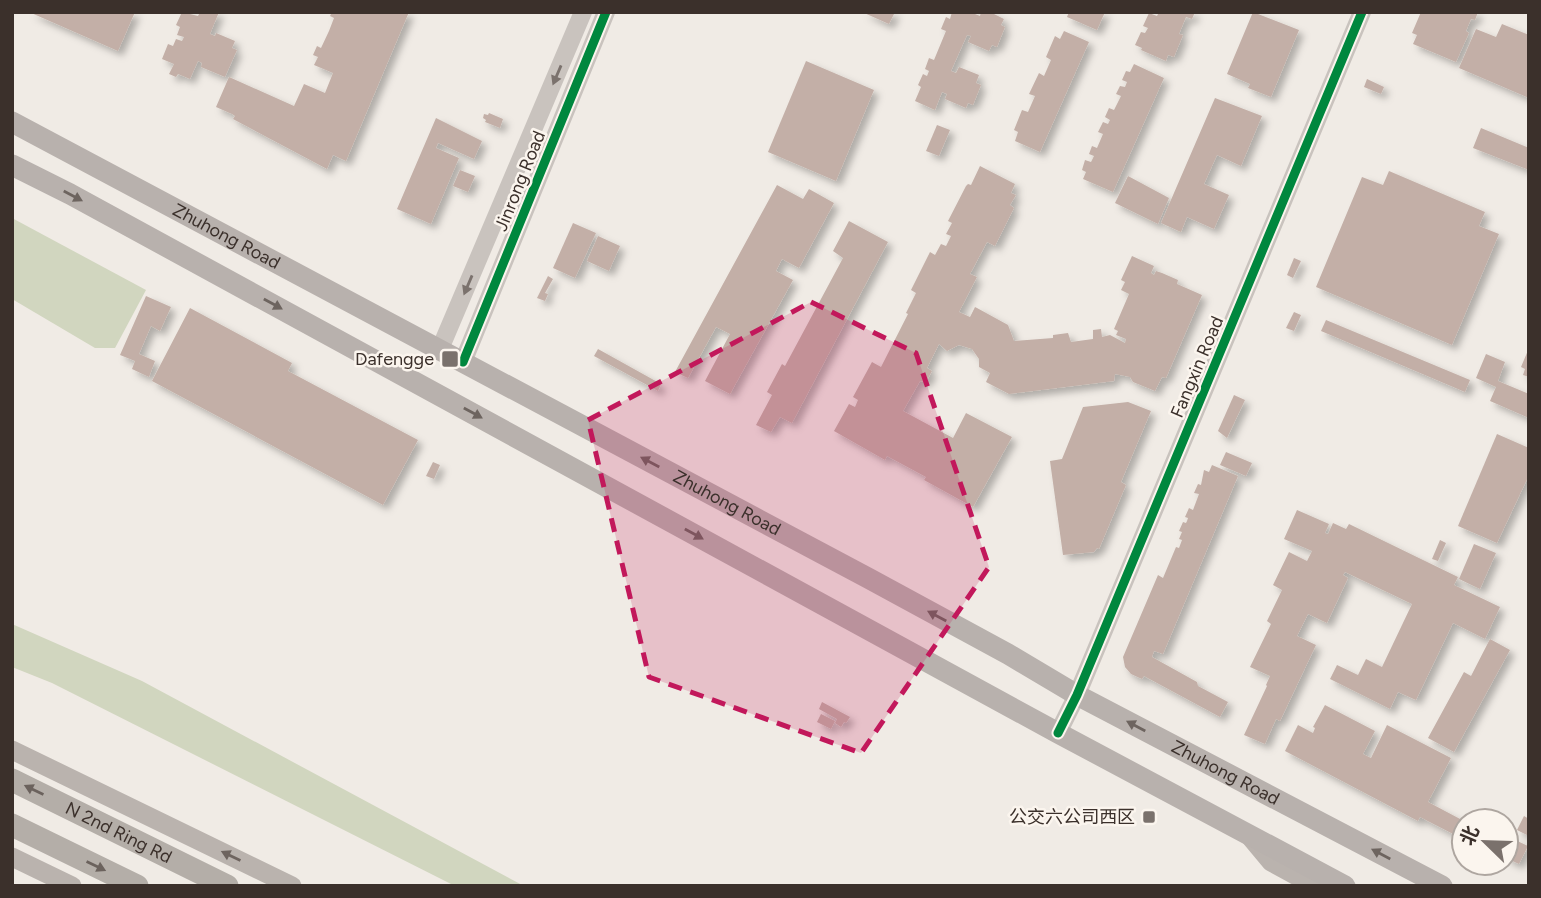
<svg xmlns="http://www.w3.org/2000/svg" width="1541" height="898" viewBox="0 0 1541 898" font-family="Figtree,'Noto Sans SC',sans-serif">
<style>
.green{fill:#d1d6bf}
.building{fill:#c3afa7;filter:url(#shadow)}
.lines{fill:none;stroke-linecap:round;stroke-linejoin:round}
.tertiary{stroke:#c9c3be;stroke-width:18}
.secondary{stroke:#bab3ae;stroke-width:19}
.primary{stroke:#b8b1ad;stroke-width:21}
.trunk{stroke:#b4aea8;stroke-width:23}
.cycleway-casing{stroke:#fbf5ee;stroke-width:13}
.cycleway{stroke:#00873e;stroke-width:9}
.oneway{fill:#7b726d}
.oneway2{fill:#6d645f}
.oneway3{fill:#6b625d}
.oneway4{fill:#6e645f}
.marked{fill:#c2185b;fill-opacity:0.2;stroke:#c2185b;stroke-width:5;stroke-dasharray:14 9;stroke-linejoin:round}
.poi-dot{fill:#7a716c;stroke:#fbf5ee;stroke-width:2.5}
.labels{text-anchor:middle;stroke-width:5;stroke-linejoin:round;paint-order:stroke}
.street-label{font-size:18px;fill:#3b302b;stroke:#fbf5ee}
.poi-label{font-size:18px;fill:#3b302b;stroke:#fbf5ee;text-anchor:end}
</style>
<defs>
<filter id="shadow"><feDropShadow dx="5" dy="5" stdDeviation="3.5" flood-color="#0004"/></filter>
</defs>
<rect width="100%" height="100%" fill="#f0ebe5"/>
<g class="green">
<path d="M12 218 146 290 115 348H95L12 299Z"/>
<path d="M12 624 142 681 524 886H455L52 683 12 667Z"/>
</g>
<g class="building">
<path d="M29 12H135L118 51Z"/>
<path d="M182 12 198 16 200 12H219L210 34 215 36 216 33 235 41 232 48 237 50 225 77 201 67 202 63 198 61 190 79 178 74 176 77 169 74 174 64 162 59 168 44 173 46 176 39 182 41 184 37 177 35 180 27 176 25Z"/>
<path d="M332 12H409L346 161 333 155 327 169 233 119 235 116 232 114 216 107 229 77 294 106 304 84 325 93 333 73 314 65 318 57 313 55 317 46 321 48 329 31 334 18 330 16Z"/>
<path d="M862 12H895L889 24Z"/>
<path d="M952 12H976L975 14 980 16 981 12H990L1004 19 1001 25 1005 27 997 47 992 45 989 51 968 42 971 36 967 35 951 71 956 73 959 67 979 75 976 83 981 85 973 105 968 103 966 108 945 99 947 94 942 92 935 110 915 101 921 87 918 85 923 74 927 76 929 71 925 69 929 58 934 60 946 31 941 29 946 17 950 19Z"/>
<path d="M1069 12H1105L1097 30 1067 17Z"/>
<path d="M1159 12H1195L1192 19 1186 17 1179 34 1183 35 1174 57 1168 55 1166 61 1141 50 1142 48 1135 45 1141 32 1145 33 1148 28 1143 26 1149 13 1157 16Z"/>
<path d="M1253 12 1299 30 1271 97 1248 88 1250 84 1227 74Z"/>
<path d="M1421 12H1478L1475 20 1471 19 1466 31 1469 33 1456 62 1413 44 1417 35 1412 33Z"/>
<path d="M1502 24 1529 35V98L1459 68 1476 29 1496 37Z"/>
<path d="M1064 31 1089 42 1040 152 1015 141 1018 132 1014 130 1022 110 1028 112 1035 96 1029 94 1039 73 1044 76 1051 60 1046 57 1055 36 1060 39Z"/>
<path d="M806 61 874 90 836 181 768 152Z"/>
<path d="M1134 64 1164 78 1113 192 1083 179 1086 172 1082 170 1085 160 1091 162 1094 156 1089 154 1092 146 1097 148 1103 134 1098 132 1103 122 1108 124 1110 120 1105 117 1109 108 1114 110 1121 96 1116 94 1120 86 1125 87 1127 82 1122 80 1126 71 1130 72Z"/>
<path d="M1367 79 1384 87 1381 94 1364 87Z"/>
<path d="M1215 98 1262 116 1241 166 1217 155 1204 184 1229 195 1214 229 1187 217 1181 232 1161 223Z"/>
<path d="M489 113 503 119 500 128 485 122 486 120 483 118 484 114 488 115Z"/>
<path d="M436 118 482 141 474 159 438 143 436 148 459 158 431 224 397 209Z"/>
<path d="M937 125 950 130 939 156 926 151Z"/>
<path d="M1481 128 1529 148V170L1473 148Z"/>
<path d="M980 166 1015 184 1011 193 1016 195 1010 205 1014 208 995 246 987 242 970 274 977 277 959 312 970 317 975 307 977 308 1008 325 1014 341 1053 338V335L1068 333 1071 342 1093 339V330L1101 329 1102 337 1110 335 1125 343 1126 339 1116 335 1118 331 1114 329 1129 294 1121 290 1125 282 1121 280 1132 256 1154 266 1151 273 1154 275 1156 271 1162 273 1178 280 1177 284 1202 295 1166 378 1162 377 1155 391 1133 382 1130 377 1115 374 1114 381 1009 394 986 382 990 373 979 367V359L972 349 959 345 947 351 939 344 927 368 932 371 926 382 920 381 903 411 953 438 966 413 1012 437 973 507 924 480 926 477 887 456 885 460 834 431 849 404 855 407 858 400 853 397 872 362 881 367 908 314 906 313 916 293 911 290 930 252 935 255 941 244 946 246 951 236 946 234 952 223 948 221 966 186 968 184 971 185Z"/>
<path d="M460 170 475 176 468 192 453 186Z"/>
<path d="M1389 171 1485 212 1479 226 1499 234 1452 345 1316 287 1362 177 1383 185Z"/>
<path d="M1128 176 1169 198 1158 224 1115 203Z"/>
<path d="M777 185 803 199 809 189 834 203 799 268 782 259 776 271 793 280 730 394 705 381 730 334 716 327 688 378 675 372Z"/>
<path d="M849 221 888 242 792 423 780 417 771 432 756 425 772 395 767 392 782 364 785 366 843 258 833 251Z"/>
<path d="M573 223 596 233 575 278 553 268Z"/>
<path d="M598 236 620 246 609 271 587 261Z"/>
<path d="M1294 258 1301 261 1293 278 1287 275Z"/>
<path d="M548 276 553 279 545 293 548 294 545 301 537 298Z"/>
<path d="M146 296 171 307 160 331 151 326 139 354 155 361 149 377 132 369 135 361 120 355Z"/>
<path d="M190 308 292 363 288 371 418 440 383 505 152 381Z"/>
<path d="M1294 312 1301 315 1294 331 1286 328Z"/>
<path d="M1326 320 1470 380 1465 392 1321 331Z"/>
<path d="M1529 348V377L1523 375 1525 369 1521 367Z"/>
<path d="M598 349 661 384 658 391 594 356Z"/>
<path d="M1486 354 1505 362 1498 381 1529 394V418L1490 401 1496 387 1476 378Z"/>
<path d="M1234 395 1245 400 1227 438 1218 431Z"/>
<path d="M1128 402 1151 411 1121 482 1126 485 1099 549 1097 548 1094 552 1063 555 1050 461 1062 459 1083 407Z"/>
<path d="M1497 434 1529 448V475L1497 543 1458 526Z"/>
<path d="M1226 452 1252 463 1246 476 1220 465Z"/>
<path d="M433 462 440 465 434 479 426 476Z"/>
<path d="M1212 465 1238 476 1163 654 1154 651 1152 657 1197 682 1198 686 1228 702 1220 717 1144 676 1142 679 1131 674 1125 667 1123 657 1158 575 1163 578 1176 547 1179 548 1182 540 1179 539 1182 532 1179 531 1183 522 1186 523 1187 521 1188 518 1185 517 1189 508 1193 510 1199 494 1194 493 1198 484 1201 485 1204 470 1209 472Z"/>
<path d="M1297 510 1329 524 1325 533 1328 534 1333 523 1346 529 1349 524 1458 577 1454 585 1500 607 1485 639 1453 623 1416 700 1398 692 1390 709 1330 679 1337 665 1358 675 1366 659 1382 667 1412 604 1345 572 1343 575 1348 578 1327 623 1308 614 1297 636 1316 645 1280 721 1276 719 1265 744 1244 735 1267 686 1266 685 1270 676 1250 667 1271 624 1267 621 1282 590 1273 585 1289 552 1307 561 1312 551 1284 539Z"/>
<path d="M1440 540 1446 543 1438 561 1432 559Z"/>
<path d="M1474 544 1496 553 1480 589 1459 579Z"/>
<path d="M1490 639 1510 650 1454 752 1428 738 1464 672 1471 676Z"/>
<path d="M822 702 850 717 846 723 844 722 841 727 835 723 837 719 819 709Z"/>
<path d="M1325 705 1375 731 1363 754 1371 758 1387 725 1451 758 1428 802 1462 820 1455 835 1420 817 1418 821 1285 751 1298 725 1313 733 1315 728 1313 727Z"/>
<path d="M821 714 835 721 831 729 817 722Z"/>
<path d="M1524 816 1529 819V836L1517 830Z"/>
<path d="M1513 839 1528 846 1519 864 1506 858V849L1508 850Z"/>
</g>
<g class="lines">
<g class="tertiary">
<path d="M440 349 583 12"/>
<path d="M463 362 606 12"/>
<path d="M1058 733 1077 695 1362 12"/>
</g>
<g class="secondary">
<path d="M12 750 292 886"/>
<path d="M1251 838 1271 862 1315 886"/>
<path d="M12 857 72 886"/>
</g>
<g class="primary">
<path id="s1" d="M12 122 868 578 1008 654 1077 695 1442 886"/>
<path d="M12 165 70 194 1058 733 1345 886"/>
</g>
<g class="trunk">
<path id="s2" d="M12 780 227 886"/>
<path d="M12 825 137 886"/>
</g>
<defs>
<g id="cycleway">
<path d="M463 362 606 12"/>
<path d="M1058 733 1077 695 1362 12"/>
</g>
</defs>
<use href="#cycleway" class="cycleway-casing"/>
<use href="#cycleway" class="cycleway"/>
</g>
<defs><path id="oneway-solid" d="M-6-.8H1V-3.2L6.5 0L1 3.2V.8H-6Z" transform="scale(1.75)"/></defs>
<g class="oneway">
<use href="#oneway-solid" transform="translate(557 75) rotate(113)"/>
<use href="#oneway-solid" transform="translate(468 285) rotate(113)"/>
</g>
<g class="oneway2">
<use href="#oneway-solid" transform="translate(73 196) rotate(28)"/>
<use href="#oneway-solid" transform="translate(273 304) rotate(29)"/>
<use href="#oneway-solid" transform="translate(473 413) rotate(29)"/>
<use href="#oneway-solid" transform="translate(650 462) rotate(-152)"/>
<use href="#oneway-solid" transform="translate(694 534) rotate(29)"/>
<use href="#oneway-solid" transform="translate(937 616) rotate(-152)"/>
<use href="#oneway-solid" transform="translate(1136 726) rotate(-152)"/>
<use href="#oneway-solid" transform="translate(1381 854) rotate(-152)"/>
</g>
<g class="oneway3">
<use href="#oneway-solid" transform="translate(34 790) rotate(-154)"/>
<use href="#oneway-solid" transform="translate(96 866) rotate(26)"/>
</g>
<use class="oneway4" href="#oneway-solid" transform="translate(231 856) rotate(-154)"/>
<path class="marked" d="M811 302 916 353 989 567 861 753 649 677 588 420Z"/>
<g class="poi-dot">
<rect x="441" y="350" width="18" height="18" rx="3.5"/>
<rect x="1142" y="810" width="14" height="14" rx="3.5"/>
</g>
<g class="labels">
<g class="street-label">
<text transform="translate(520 181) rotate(-68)" y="6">Jinrong Road</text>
<text dy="6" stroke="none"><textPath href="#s1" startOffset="243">Zhuhong Road</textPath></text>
<text transform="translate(1197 367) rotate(-67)" y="6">Fangxin Road</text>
<text dy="6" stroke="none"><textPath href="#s1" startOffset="810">Zhuhong Road</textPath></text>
<text dy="6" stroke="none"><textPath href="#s1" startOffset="1377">Zhuhong Road</textPath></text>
<text dy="6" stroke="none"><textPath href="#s2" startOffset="119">N 2nd Ring Rd</textPath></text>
</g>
<g class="poi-label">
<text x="434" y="365">Dafengge</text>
<text x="1135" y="823">公交六公司西区</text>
</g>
</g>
<rect width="1541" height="898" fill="none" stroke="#3b302b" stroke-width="28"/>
<g transform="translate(1485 842) rotate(293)"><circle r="33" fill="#fbf5ee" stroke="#aea6a0" stroke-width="2"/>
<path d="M0-5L12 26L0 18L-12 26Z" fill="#7a716c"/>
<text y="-10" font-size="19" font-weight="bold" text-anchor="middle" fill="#3b302b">北</text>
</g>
</svg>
